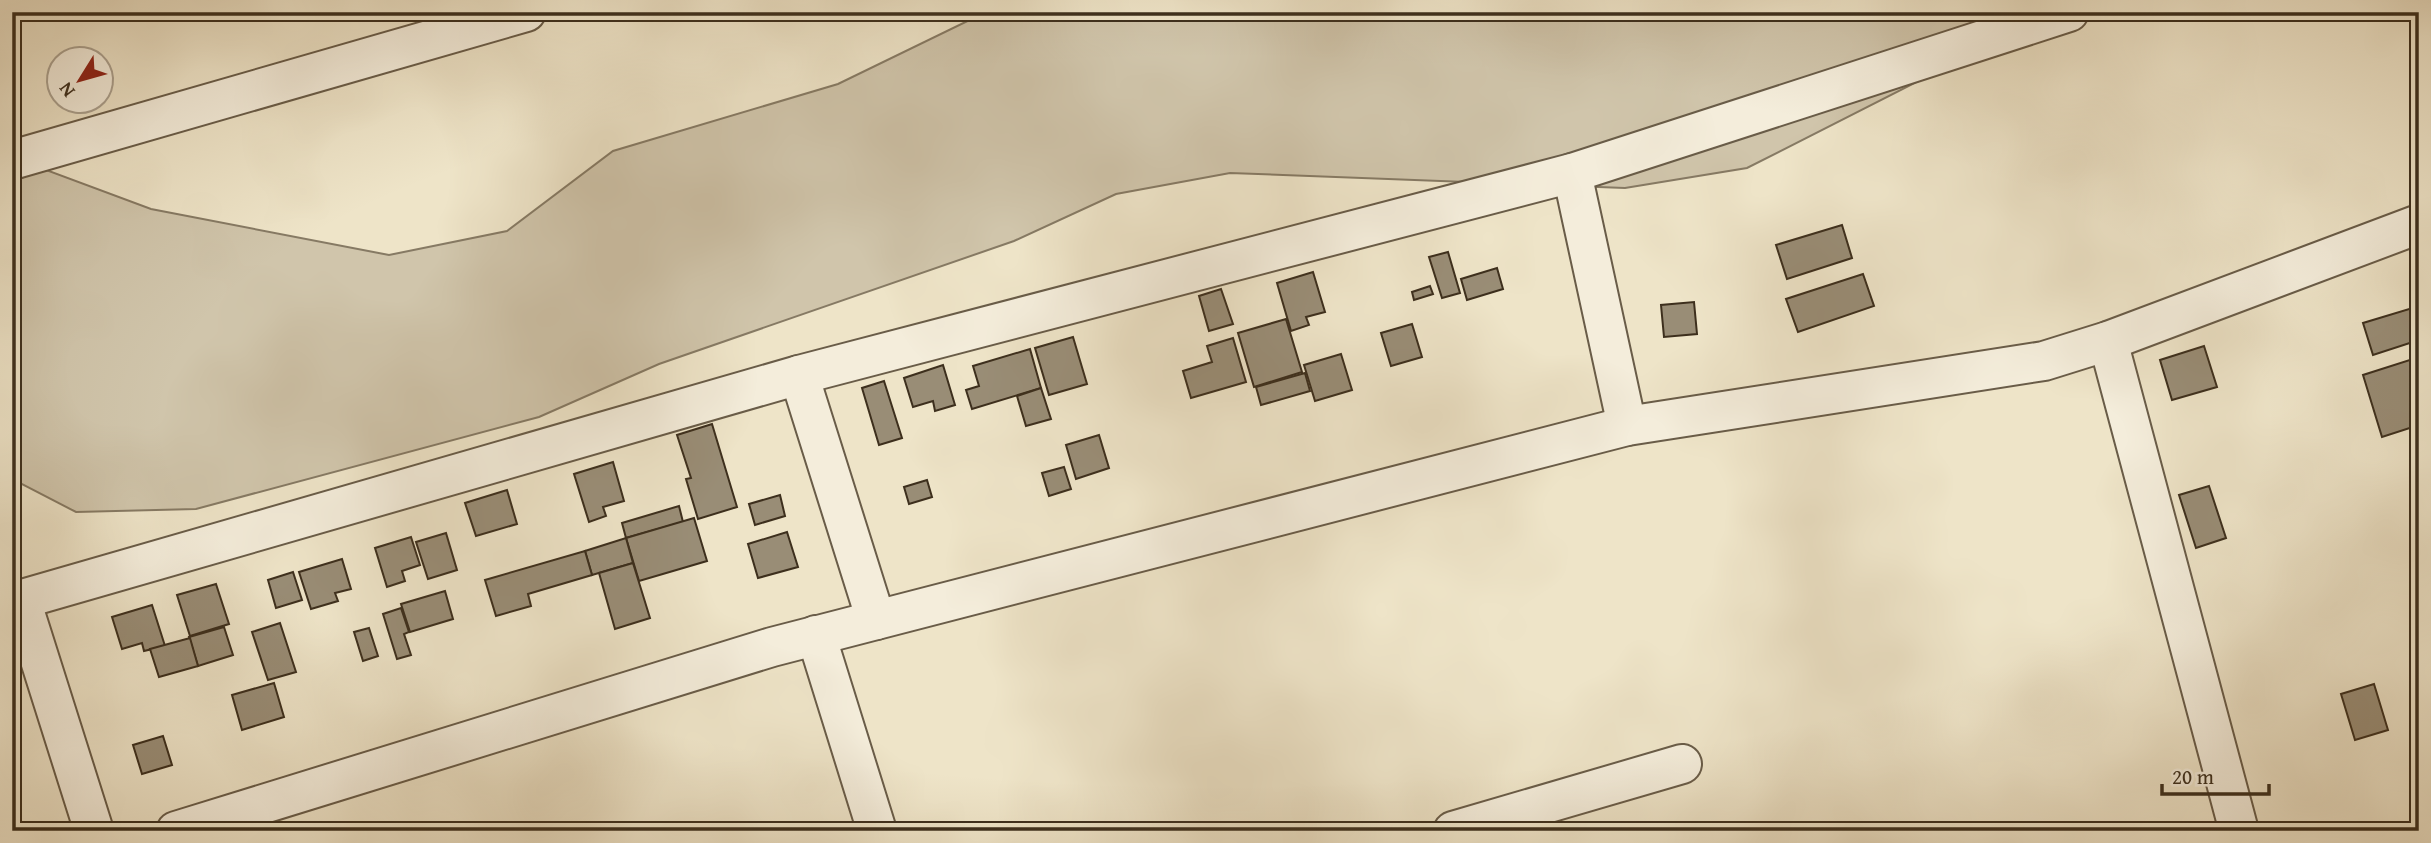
<svg xmlns="http://www.w3.org/2000/svg" width="2431" height="843" viewBox="0 0 2431 843" font-family="'Gentium Book Plus',serif">
<style>
.green{fill:#d0c5ab;stroke:#867a64;stroke-width:2}
.building{fill:#998d76;stroke:#3d2f1d;stroke-width:2}
.lines{fill:none;stroke-linecap:round;stroke-linejoin:round}
.minor-casing{stroke:#695c48;stroke-width:42}
.minor{stroke:#f4eddb;stroke-width:38}
</style>
<rect width="100%" height="100%" fill="#eee4c8"/>
<filter id="stains"><feTurbulence type="fractalNoise" baseFrequency=".00286" numOctaves="4"/><feColorMatrix values="0 0 0 0 .2 0 0 0 0 .09 0 0 0 0 .02 0 0 0 .5 -.17"/></filter>
<radialGradient id="worn" r=".72"><stop offset=".6" stop-color="#630" stop-opacity="0"/><stop offset="1" stop-color="#630" stop-opacity=".3"/></radialGradient>
<path class="green" d="M986 12H2004L1956 62 1747 168 1625 188 1230 173 1116 194 1014 241 659 364 539 417 196 509 76 512 12 479V183L41 168 151 209 389 255 507 231 613 151 838 84Z"/>
<g class="building">
<path d="M1842 225 1852 258 1787 279 1776 245Z"/>
<path d="M1448 252 1460 293 1442 298 1429 257Z"/>
<path d="M1497 268 1503 289 1467 300 1461 279Z"/>
<path d="M1313 272 1325 312 1306 317 1309 325 1291 331 1277 283Z"/>
<path d="M1863 274 1874 306 1798 332 1786 299Z"/>
<path d="M1430 286 1433 294 1414 300 1412 292Z"/>
<path d="M1221 289 1233 324 1209 331 1199 296Z"/>
<path d="M1694 302 1697 334 1664 337 1661 305Z"/>
<path d="M2419 306V340L2373 355 2363 323Z"/>
<path d="M1286 319 1302 372 1254 387 1238 333Z"/>
<path d="M1412 324 1422 357 1391 366 1381 333Z"/>
<path d="M1073 337 1087 384 1049 395 1035 348Z"/>
<path d="M1233 338 1246 382 1191 398 1183 371 1212 362 1207 346Z"/>
<path d="M2204 346 2217 387 2172 400 2160 360Z"/>
<path d="M1030 349 1041 388 972 409 966 390 979 386 973 366Z"/>
<path d="M1341 354 1352 390 1315 401 1304 365Z"/>
<path d="M2419 357V425L2382 437 2363 375Z"/>
<path d="M943 365 955 405 935 411 933 401 913 407 904 378Z"/>
<path d="M1305 373 1310 391 1261 405 1256 387Z"/>
<path d="M884 381 902 438 879 445 862 388Z"/>
<path d="M1041 388 1051 419 1026 426 1017 396Z"/>
<path d="M712 424 737 507 698 519 686 479 691 478 677 435Z"/>
<path d="M1099 435 1109 468 1076 479 1066 445Z"/>
<path d="M613 462 624 501 603 507 606 516 589 522 574 474Z"/>
<path d="M1064 467 1071 489 1049 496 1042 473Z"/>
<path d="M927 480 932 497 909 504 904 487Z"/>
<path d="M2209 486 2226 538 2196 548 2179 495Z"/>
<path d="M507 490 517 524 476 536 465 503Z"/>
<path d="M780 495 785 516 755 525 749 504Z"/>
<path d="M679 506 683 522 626 538 622 523Z"/>
<path d="M694 518 707 561 639 581 626 538Z"/>
<path d="M787 532 798 567 758 578 748 544Z"/>
<path d="M446 533 457 570 428 579 416 542Z"/>
<path d="M411 537 420 565 402 571 405 581 387 587 375 548Z"/>
<path d="M626 538 633 563 592 575 585 551Z"/>
<path d="M585 551 592 575 528 594 531 606 496 616 485 580Z"/>
<path d="M342 559 351 589 335 593 338 601 311 609 299 572Z"/>
<path d="M633 563 650 618 615 629 599 573Z"/>
<path d="M293 572 302 600 276 608 268 580Z"/>
<path d="M216 584 229 624 190 636 177 595Z"/>
<path d="M445 591 453 619 410 632 401 604Z"/>
<path d="M152 605 165 646 144 651 142 643 122 649 112 617Z"/>
<path d="M401 608 409 632 404 634 411 655 397 659 383 614Z"/>
<path d="M280 623 296 672 268 680 252 632Z"/>
<path d="M224 627 233 655 198 666 189 637Z"/>
<path d="M369 628 378 656 363 661 354 632Z"/>
<path d="M190 638 198 666 159 677 150 649Z"/>
<path d="M274 683 284 717 242 730 232 695Z"/>
<path d="M2374 684 2388 730 2355 740 2341 694Z"/>
<path d="M163 736 172 765 142 774 133 745Z"/>
</g>
<g class="lines">
<defs>
<g id="minor">
<path d="M12 160 526 12"/>
<path d="M1572 173 1627 426"/>
<path d="M2108 341 2239 831"/>
<path d="M799 375 876 620"/>
<path d="M21 600 94 831"/>
<path d="M12 602 799 375 1572 173 2069 12"/>
<path d="M816 635 877 831"/>
<path d="M176 831 772 647 1627 426 2044 361 2108 341 2419 224"/>
<path d="M1453 831 1682 764"/>
</g>
</defs>
<use href="#minor" class="minor-casing"/>
<use href="#minor" class="minor"/>
</g>
<rect width="2431" height="843" fill="none" stroke="#eee4c8" stroke-width="42"/>
<rect x="14" y="14" width="2403" height="815" fill="none" stroke="#3d2f1d" stroke-width="3.5"/>
<rect x="21" y="21" width="2389" height="801" fill="none" stroke="#3d2f1d" stroke-width="2"/>
<g transform="translate(80 80) rotate(233)"><circle r="33" fill="#f4eddb" stroke="#aba18f" stroke-width="2"/>
<path d="M0-5L12 26L0 18L-12 26Z" fill="#8f2418"/>
<text y="-10" font-size="19" font-weight="bold" text-anchor="middle" fill="#3d2f1d">N</text>
</g>
<path d="M2162 784v10h107v-10" fill="none" stroke="#3d2f1d" stroke-width="3.5"/>
<text x="2172" y="784" font-size="21" fill="#3d2f1d" stroke="#f4eddb" stroke-width="5" paint-order="stroke">20 m</text>
<rect width="100%" height="100%" filter="url(#stains)"/>
<rect width="100%" height="100%" fill="url(#worn)"/>
</svg>
